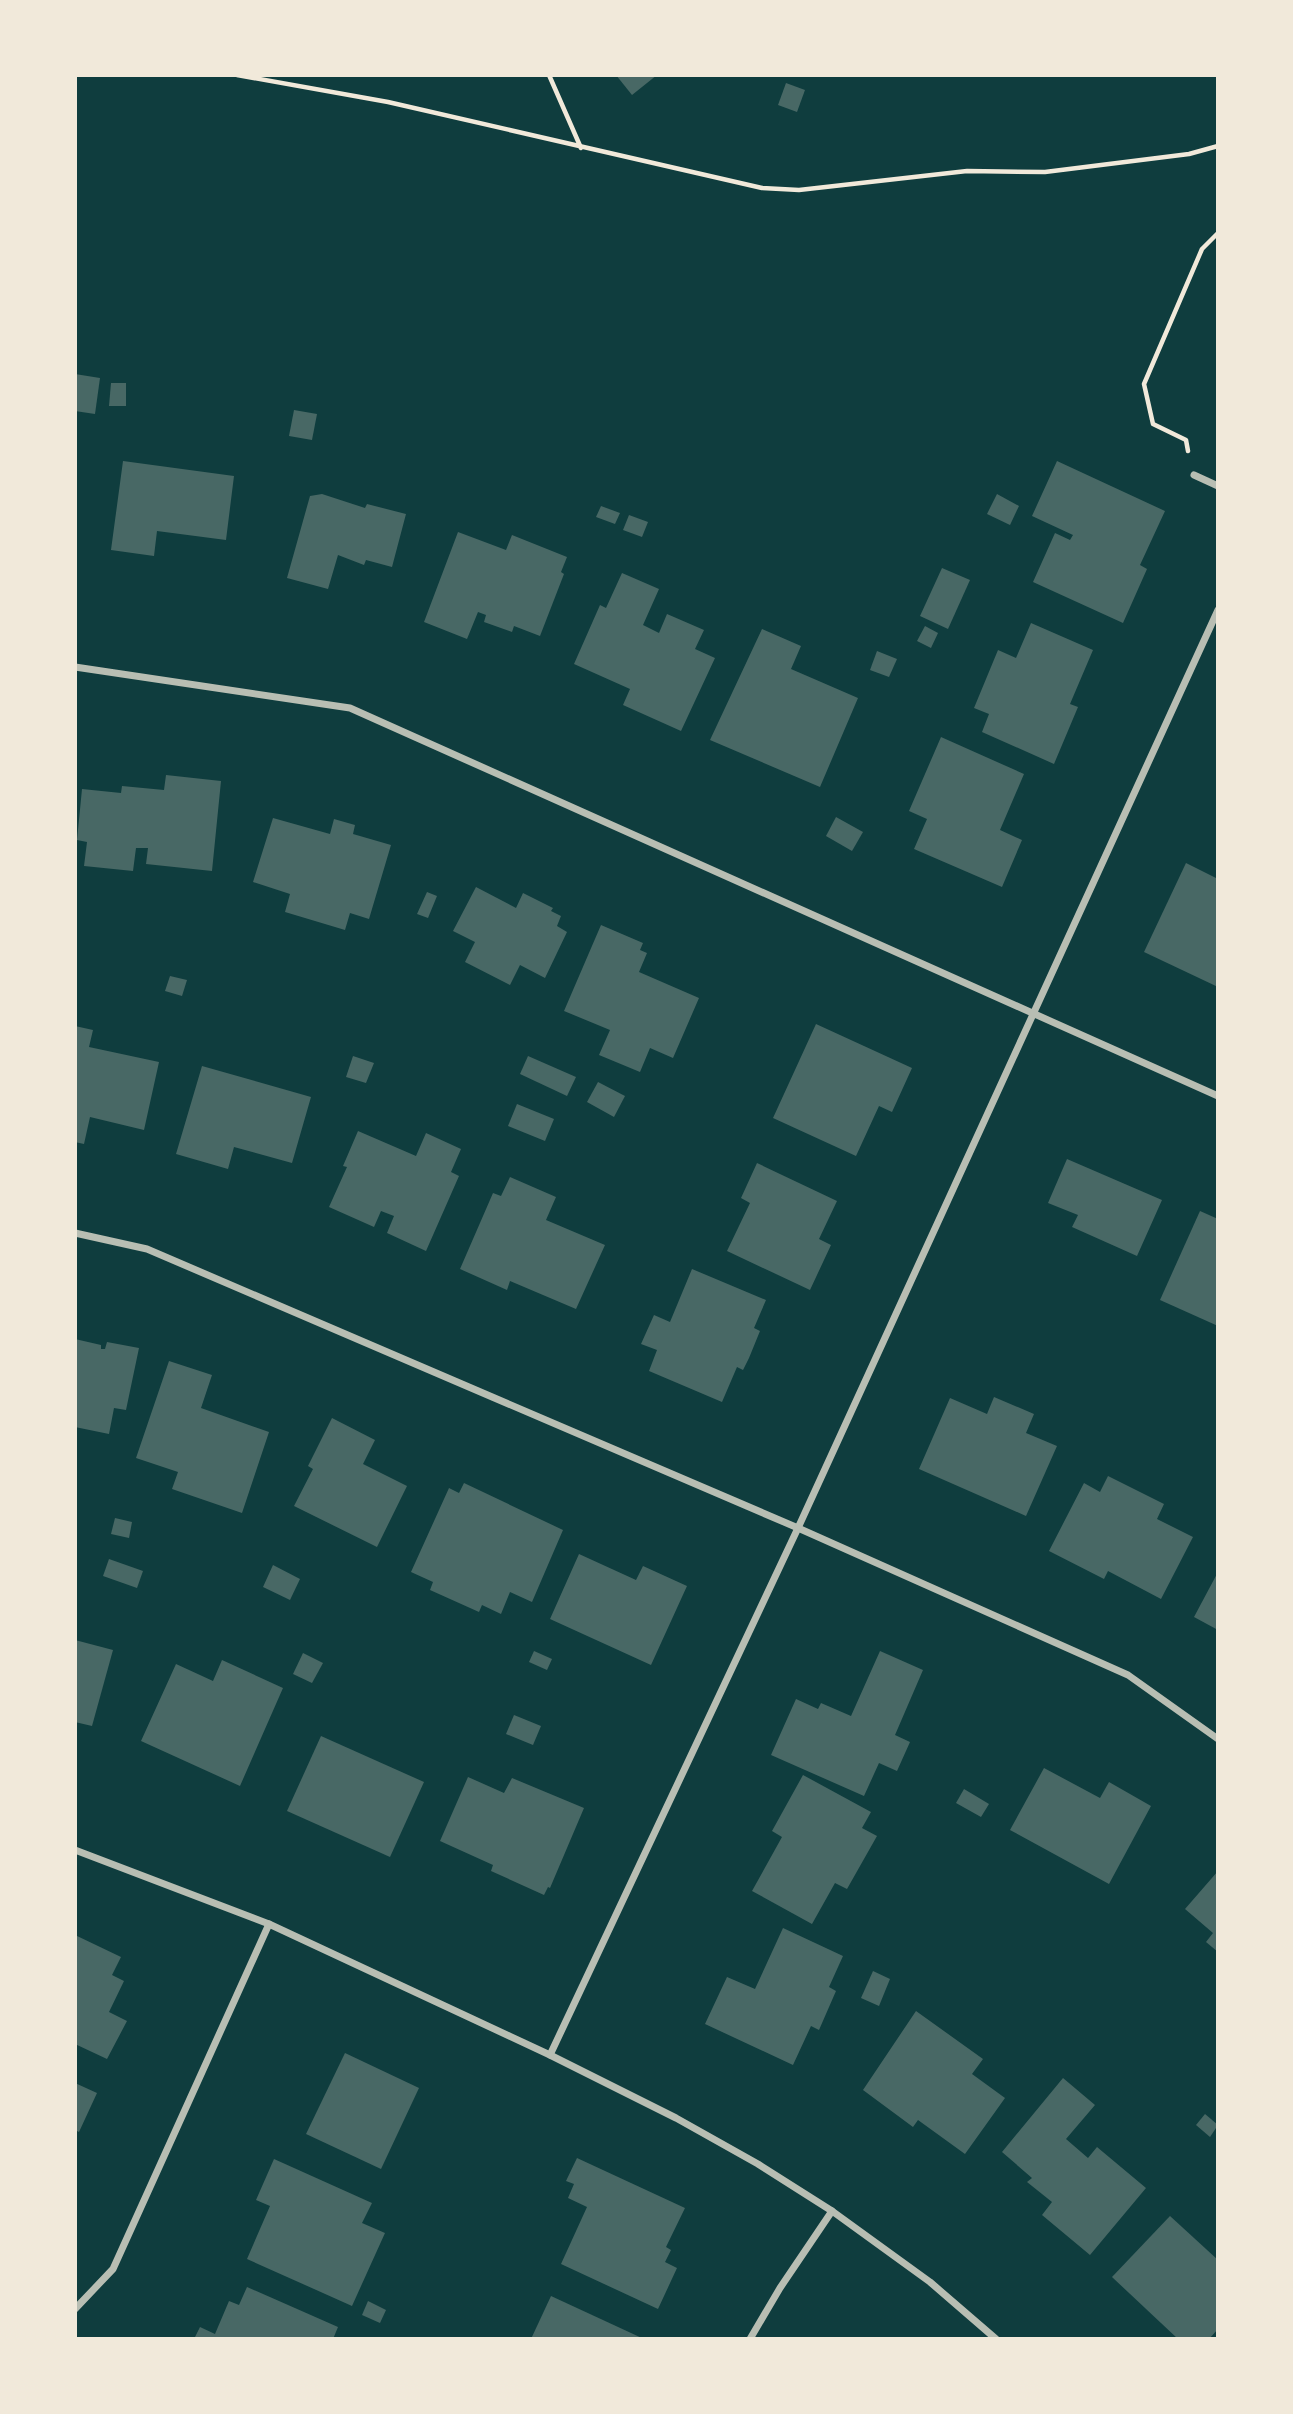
<svg xmlns="http://www.w3.org/2000/svg" width="1293" height="2414" viewBox="0 0 1293 2414" font-family="'Noto Serif',serif">
<style>
.building{fill:#486865}
.lines{fill:none;stroke-linecap:round;stroke-linejoin:round}
.path{stroke:#f1e9da;stroke-width:4.5}
.minor{stroke:#b8beb3;stroke-width:7}
</style>
<rect width="100%" height="100%" fill="#0f3d3e"/>
<g class="building">
<path d="M616 75H657L632 95Z"/>
<path d="M786 83 805 90 797 112 778 105Z"/>
<path d="M75 374 100 378 95 414 75 411Z"/>
<path d="M111 383H126V406H109Z"/>
<path d="M294 410 317 414 312 440 289 436Z"/>
<path d="M123 461 234 476 226 540 157 531 154 556 111 550Z"/>
<path d="M1057 461 1165 511 1140 565 1147 569 1123 623 1033 582 1055 533 1070 540 1073 535 1032 516Z"/>
<path d="M322 494 365 508 367 504 406 514 392 567 366 560 364 565 338 555 328 589 287 578 310 496Z"/>
<path d="M997 494 1019 506 1010 525 987 514Z"/>
<path d="M601 506 620 513 615 524 596 517Z"/>
<path d="M629 515 648 522 642 537 623 530Z"/>
<path d="M458 532 506 550 512 535 567 557 561 572 564 574 540 636 514 626 512 632 484 622 486 615 478 612 467 639 424 622Z"/>
<path d="M942 568 970 580 948 629 920 616Z"/>
<path d="M622 573 659 589 643 625 659 633 667 614 704 630 695 649 715 658 681 731 623 705 630 689 574 664 600 605 606 608Z"/>
<path d="M1031 623 1093 650 1070 704 1078 707 1054 764 982 732 989 714 974 708 998 650 1016 658Z"/>
<path d="M925 626 938 633 931 648 917 641Z"/>
<path d="M762 629 801 646 791 669 858 698 820 787 710 740Z"/>
<path d="M877 651 897 659 889 677 870 670Z"/>
<path d="M941 737 1024 774 1000 830 1022 840 1002 887 914 849 927 819 909 811Z"/>
<path d="M166 775 221 781 212 871 146 864 148 848H136L133 871 84 866 87 842 77 840 82 789 121 793 122 786 164 790Z"/>
<path d="M836 817 863 832 852 851 826 836Z"/>
<path d="M273 818 330 834 334 819 355 825 353 834 391 845 369 919 350 913 345 930 285 912 290 894 253 882Z"/>
<path d="M1186 863 1218 879V987L1144 952Z"/>
<path d="M476 887 516 908 523 893 553 908 551 911 561 916 557 926 567 932 545 978 520 965 510 985 465 962 475 942 453 931Z"/>
<path d="M427 892 437 896 428 918 417 914Z"/>
<path d="M601 925 643 943 640 950 647 953 639 972 699 998 673 1058 650 1048 640 1072 599 1055 610 1030 564 1011Z"/>
<path d="M170 976 187 980 182 996 165 991Z"/>
<path d="M816 1024 912 1068 892 1112 879 1106 856 1156 773 1118Z"/>
<path d="M75 1026 93 1030 89 1047 159 1062 144 1130 90 1117 84 1144 75 1142Z"/>
<path d="M353 1056 374 1063 366 1083 346 1077Z"/>
<path d="M528 1056 576 1077 567 1096 520 1074Z"/>
<path d="M202 1066 311 1097 292 1163 234 1147 228 1169 176 1154Z"/>
<path d="M598 1082 625 1096 614 1117 587 1102Z"/>
<path d="M517 1104 554 1119 545 1141 508 1126Z"/>
<path d="M358 1131 416 1156 426 1133 461 1149 451 1172 459 1176 426 1251 387 1233 394 1216 381 1211 374 1227 329 1207 347 1167 343 1166Z"/>
<path d="M1067 1159 1162 1200 1137 1256 1072 1227 1078 1215 1048 1203Z"/>
<path d="M757 1163 837 1201 819 1239 831 1245 810 1290 727 1251 750 1203 741 1198Z"/>
<path d="M510 1177 556 1197 546 1220 605 1245 576 1309 510 1281 507 1290 460 1269 493 1193 501 1196Z"/>
<path d="M1200 1211 1218 1219V1326L1160 1300Z"/>
<path d="M692 1269 766 1300 754 1328 760 1331 749 1358 743 1370 737 1367 722 1402 649 1371 657 1350 641 1344 654 1315 670 1322Z"/>
<path d="M75 1339 101 1345V1349H105L107 1342 139 1348 126 1410 114 1408 109 1434 75 1427Z"/>
<path d="M169 1361 212 1375 201 1408 269 1432 242 1513 172 1489 178 1472 136 1458Z"/>
<path d="M994 1397 1034 1414 1026 1433 1057 1446 1026 1516 919 1469 950 1398 987 1414Z"/>
<path d="M332 1418 375 1440 363 1464 407 1486 377 1547 294 1506 313 1469 308 1466Z"/>
<path d="M1108 1476 1164 1504 1157 1519 1193 1537 1161 1599 1108 1571 1104 1579 1049 1551 1084 1483 1100 1492Z"/>
<path d="M464 1483 563 1530 532 1602 510 1592 501 1614 482 1605 479 1612 430 1590 433 1582 411 1572 449 1488 459 1493Z"/>
<path d="M115 1518 132 1522 129 1538 111 1534Z"/>
<path d="M579 1554 636 1580 643 1566 687 1586 651 1665 550 1619Z"/>
<path d="M109 1559 143 1571 137 1588 103 1576Z"/>
<path d="M273 1565 300 1579 290 1600 263 1587Z"/>
<path d="M1218 1572V1630L1194 1617Z"/>
<path d="M75 1640 113 1650 92 1726 75 1722Z"/>
<path d="M534 1651 552 1659 547 1670 529 1662Z"/>
<path d="M880 1651 923 1670 895 1735 910 1742 897 1771 879 1763 864 1796 771 1755 796 1699 818 1709 821 1703 851 1716Z"/>
<path d="M303 1653 323 1663 312 1683 293 1674Z"/>
<path d="M222 1660 283 1688 240 1786 141 1741 176 1664 213 1681Z"/>
<path d="M514 1715 541 1726 533 1745 506 1734Z"/>
<path d="M321 1736 424 1782 390 1857 287 1811Z"/>
<path d="M1044 1768 1100 1798 1109 1782 1151 1806 1109 1884 1010 1830Z"/>
<path d="M803 1775 871 1812 862 1828 877 1836 847 1889 835 1883 812 1924 752 1891 782 1837 772 1831Z"/>
<path d="M468 1777 504 1793 512 1778 584 1808 550 1888 548 1887 544 1895 491 1871 493 1865 440 1841Z"/>
<path d="M964 1789 989 1804 981 1817 956 1803Z"/>
<path d="M1218 1871V1952L1206 1942 1213 1933 1185 1909Z"/>
<path d="M783 1928 843 1956 829 1987 836 1991 819 2030 811 2026 793 2065 705 2024 727 1977 755 1989Z"/>
<path d="M75 1935 121 1957 112 1975 124 1981 109 2012 127 2021 107 2059 75 2044Z"/>
<path d="M873 1971 890 1979 879 2006 861 1998Z"/>
<path d="M916 2011 983 2059 972 2074 1005 2098 965 2154 918 2120 913 2127 863 2090Z"/>
<path d="M345 2053 419 2088 381 2169 306 2134Z"/>
<path d="M1063 2078 1095 2105 1066 2139 1088 2158 1097 2147 1146 2188 1090 2255 1042 2215 1052 2202 1027 2182 1032 2178 1002 2152Z"/>
<path d="M75 2083 97 2093 79 2132 75 2130Z"/>
<path d="M1205 2114 1218 2125 1210 2137 1196 2125Z"/>
<path d="M577 2158 685 2208 666 2247 671 2250 665 2262 677 2268 658 2309 561 2264 587 2207 568 2198 574 2184 566 2181Z"/>
<path d="M274 2159 372 2203 362 2223 385 2233 352 2306 247 2259 270 2206 256 2200Z"/>
<path d="M1170 2216 1218 2260V2329L1209 2339H1178L1112 2277Z"/>
<path d="M247 2287 338 2327 333 2339H194L200 2327 215 2334 229 2301 239 2305Z"/>
<path d="M551 2296 644 2339H531Z"/>
<path d="M368 2301 386 2310 380 2323 362 2315Z"/>
</g>
<g class="lines">
<g class="path">
<path d="M237 75 388 102 762 188 799 190 967 171 1045 172 1189 154 1218 146"/>
<path d="M549 75 581 148"/>
<path d="M1188 451 1186 440 1153 424 1144 384 1202 249 1218 233"/>
</g>
<g class="minor">
<path d="M1194 475 1218 486"/>
<path d="M75 667 350 708 1218 1096"/>
<path d="M75 1233 147 1249 798 1528 1128 1675 1218 1739"/>
<path d="M75 1850 269 1924 550 2055 676 2118 758 2164 832 2211 930 2282 996 2339"/>
<path d="M550 2055 798 1528 1218 610"/>
<path d="M75 2309 113 2269 269 1924"/>
<path d="M750 2339 780 2288 832 2211"/>
</g>
</g>
<rect width="1293" height="2414" fill="none" stroke="#f1e9da" stroke-width="154"/>
</svg>
